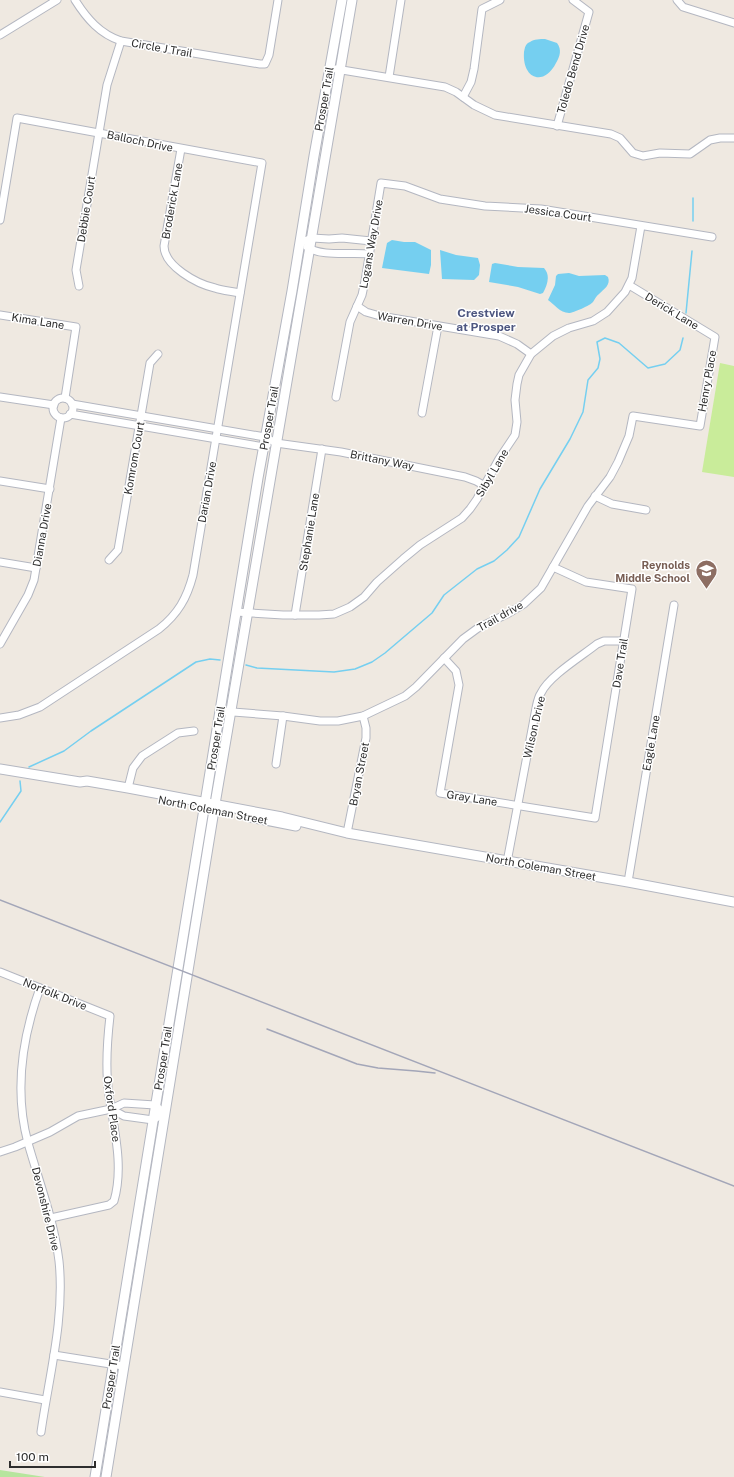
<svg xmlns="http://www.w3.org/2000/svg" width="734" height="1477" viewBox="0 0 734 1477" font-family="'Public Sans',sans-serif">
<style>
.green{fill:#b6e59e}
.pitch{fill:#c9ec9a}
.water{fill:#75cff0}
.lines{fill:none;stroke-linecap:round;stroke-linejoin:round}
.stream{stroke:#75cff0;stroke-width:1.5}
.street-casing{stroke:#b4b7c1;stroke-width:9}
.secondary-casing{stroke:#b4b7c1;stroke-width:11}
.street{stroke:#fff;stroke-width:7}
.secondary{stroke:#fff;stroke-width:9}
.rail{stroke:#a3a6b8;stroke-width:1.5}
.labels{text-anchor:middle;stroke-width:3;stroke-linejoin:round;paint-order:stroke}
.street-label{font-size:11px;fill:#2e2e2e;stroke:#fff}
.education-label{font-size:11px;font-weight:bold;fill:#785e54;stroke:#fff;text-anchor:end}
.neighbourhood-label{font-size:12px;font-weight:bold;fill:#4d5680;stroke:#fff}
</style>
<rect width="100%" height="100%" fill="#efe9e1"/>
<path class="green" d="M0 1470 45 1477H0Z"/>
<path class="pitch" d="M720 363 734 366V477L702 472Z"/>
<g class="water">
<path d="M545 39 557 43C562 50 560 56 556 63 544 87 522 79 524 52 525 48 525 44 530 42 534 39 540 39 545 39Z"/>
<path d="M392 240 404 242H415L431 250V265L429 274 382 268 387 243Z"/>
<path d="M440 250 456 255 478 258 480 265 479 275 474 280 442 279Z"/>
<path d="M495 263 518 267 544 268C551 276 547 285 543 293L540 294 518 287 489 282 492 264Z"/>
<path d="M569 273 579 276 605 275 608 277C611 285 604 289 599 294 596 296 595 299 593 302 591 305 573 313 569 313 560 313 554 304 548 300L555 285 556 276 558 274Z"/>
</g>
<g class="lines">
<g class="stream">
<path d="M693 221V198"/>
<path d="M686 313 692 251"/>
<path d="M246 665 257 668 334 672 355 669 372 662 385 653 432 613 444 595 477 569 494 561 507 550 519 537 540 489 570 439 583 412 588 380 598 368 600 359 597 342 605 338 619 343 648 368 665 364 680 350 683 338"/>
<path d="M29 767 64 751 91 731 196 662 210 659 220 660"/>
<path d="M0 822 21 791 20 781"/>
</g>
<defs>
<g id="street">
<path d="M75 0C87 19 100 34 121 41L260 64H265L269 55 278 0"/>
<path d="M677 0 683 7 734 23"/>
<path d="M0 35 57 0"/>
<path d="M336 69 445 87 456 92 474 105 495 115 611 134 620 138 633 153 643 156 660 153 690 154 710 140 720 138H734"/>
<path d="M389 77 401 0"/>
<path d="M463 97 471 82 474 69 482 9 500 0"/>
<path d="M557 126 589 12 573 0"/>
<path d="M181 149 164 246C164 266 197 284 215 288 223 291 232 291 240 293"/>
<path d="M0 220 17 118 262 163 193 575C187 598 178 614 159 629L40 707 19 715 0 718"/>
<path d="M300 243 312 238 329 239 342 238 371 241"/>
<path d="M307 247C321 257 351 252 369 254"/>
<path d="M79 286 76 270 107 85 121 41"/>
<path d="M357 306 366 312 380 316 499 336 517 344 531 354"/>
<path d="M0 315 76 327 65 398"/>
<path d="M0 397 54 405"/>
<path d="M336 397 350 322 362 295 365 281 381 183 405 186 440 199 485 206 541 209 712 237"/>
<circle cx="63" cy="408" r="10"/>
<path d="M72 404 265 437 276 443 341 452 465 477 476 481 485 486"/>
<path d="M422 413 438 326"/>
<path d="M70 414 264 447 267 445"/>
<path d="M0 481 50 489"/>
<path d="M595 496 612 504 646 510"/>
<path d="M109 560 118 550 150 363 158 354"/>
<path d="M0 562 36 568"/>
<path d="M236 612 283 615H319L334 614 350 607 364 597 377 582 403 559 420 545 462 518 470 509 477 499 499 459 515 435 517 422 515 400 517 384 519 375 531 354 553 336 569 328 593 321 607 312 625 292 632 278 641 226"/>
<path d="M295 615 322 449"/>
<path d="M0 644 28 595 34 580 61 418"/>
<path d="M444 658 456 671 459 685 440 793 595 818 632 589 586 582 553 567"/>
<path d="M220 711 283 716 320 721H338L363 716 405 696 416 687 463 639 478 628 509 613 524 604 541 588 588 506 610 477 618 462 629 436 633 416 700 426 715 337 629 285"/>
<path d="M276 764 283 716"/>
<path d="M128 788 133 768 142 756 178 733 194 731"/>
<path d="M347 833 366 738V728L363 716"/>
<path d="M507 862 536 708C537 703 538 697 541 693 549 676 582 656 597 644L604 641H623"/>
<path d="M628 882 674 605"/>
<path d="M0 972 110 1016C107 1042 105 1069 109 1095 114 1130 124 1166 114 1201L109 1205 51 1218"/>
<path d="M40 988C22 1038 14 1091 28 1143 39 1182 54 1220 59 1261 65 1318 49 1376 41 1432"/>
<path d="M0 1152 15 1147 50 1132 78 1116 111 1109 124 1103 155 1105 164 1113 153 1120 124 1116 111 1109"/>
<path d="M54 1355 123 1366"/>
<path d="M0 1392 45 1400"/>
</g>
<g id="secondary">
<path d="M0 769 80 782 87 781 128 788 282 817 347 833 628 882 734 902"/>
<path d="M250 817 296 826"/>
<path d="M95 1477 258 478 292 291 314 156 342 0"/>
<path d="M106 1477 215 804 352 0"/>
</g>
</defs>
<use href="#street" class="street-casing"/>
<use href="#secondary" class="secondary-casing"/>
<use href="#street" class="street"/>
<use href="#secondary" class="secondary"/>
<g class="rail">
<path d="M0 900 734 1186"/>
<path d="M267 1029 357 1064 378 1068 416 1071 435 1073"/>
</g>
</g>
<defs>
<symbol id="school-pin" viewBox="-11 -11 22 30"><path d="M0 17L-7.5 6A9.5 9.5 0 1 1 7.5 6Z" fill="#8d6e63" stroke="#fff"/><path d="M0-5L7-2L0 1L-7-2ZM-4 1L0 2.5L4 1V4Q0 6-4 4Z" fill="#fff"/></symbol>
</defs>
<g fill-rule="evenodd">
<use href="#school-pin" x="694" y="558" width="25" height="34"/>
</g>
<g class="labels">
<g class="street-label">
<text transform="translate(162 48) rotate(10)" y="4">Circle J Trail</text>
<text transform="translate(573 69) rotate(-74)" y="4">Toledo Bend Drive</text>
<text transform="translate(324 99) rotate(-80)" y="4">Prosper Trail</text>
<text transform="translate(140 141) rotate(12)" y="4">Balloch Drive</text>
<text transform="translate(172 201) rotate(-80)" y="4">Broderick Lane</text>
<text transform="translate(86 209) rotate(-81)" y="4">Debbie Court</text>
<text transform="translate(558 213) rotate(8)" y="4">Jessica Court</text>
<text transform="translate(371 244) rotate(-80)" y="4">Logans Way Drive</text>
<text transform="translate(672 311) rotate(31)" y="4">Derick Lane</text>
<text transform="translate(38 321) rotate(9)" y="4">Kima Lane</text>
<text transform="translate(410 321) rotate(10)" y="4">Warren Drive</text>
<text transform="translate(707 381) rotate(-80)" y="4">Henry Place</text>
<text transform="translate(269 418) rotate(-80)" y="4">Prosper Trail</text>
<text transform="translate(134 458) rotate(-80)" y="4">Komrom Court</text>
<text transform="translate(382 460) rotate(11)" y="4">Brittany Way</text>
<text transform="translate(492 473) rotate(-60)" y="4">Sibyl Lane</text>
<text transform="translate(207 492) rotate(-80)" y="4">Darian Drive</text>
<text transform="translate(309 532) rotate(-81)" y="4">Stephanie Lane</text>
<text transform="translate(42 535) rotate(-80)" y="4">Dianna Drive</text>
<text transform="translate(500 616) rotate(-29)" y="4">Trail drive</text>
<text transform="translate(620 663) rotate(-81)" y="4">Dave Trail</text>
<text transform="translate(534 727) rotate(-77)" y="4">Wilson Drive</text>
<text transform="translate(216 738) rotate(-81)" y="4">Prosper Trail</text>
<text transform="translate(651 743) rotate(-80)" y="4">Eagle Lane</text>
<text transform="translate(359 774) rotate(-79)" y="4">Bryan Street</text>
<text transform="translate(472 798) rotate(9)" y="4">Gray Lane</text>
<text transform="translate(213 810) rotate(11)" y="4">North Coleman Street</text>
<text transform="translate(541 867) rotate(10)" y="4">North Coleman Street</text>
<text transform="translate(55 994) rotate(22)" y="4">Norfolk Drive</text>
<text transform="translate(163 1058) rotate(-81)" y="4">Prosper Trail</text>
<text transform="translate(112 1109) rotate(82)" y="4">Oxford Place</text>
<text transform="translate(46 1209) rotate(76)" y="4">Devonshire Drive</text>
<text transform="translate(111 1377) rotate(-81)" y="4">Prosper Trail</text>
</g>
<g class="education-label">
<text x="690" y="569">Reynolds<tspan x="690" dy="13">Middle School</tspan></text>
</g>
<g class="neighbourhood-label">
<text x="486" y="317">Crestview<tspan x="486" dy="14">at Prosper</tspan></text>
</g>
</g>
<path d="M10 1461v6h85v-6" fill="none" stroke="#2e2e2e" stroke-width="2"/>
<text x="16" y="1461" font-size="12" fill="#2e2e2e" stroke="#ffffff" stroke-width="3" paint-order="stroke">100 m</text>
</svg>
